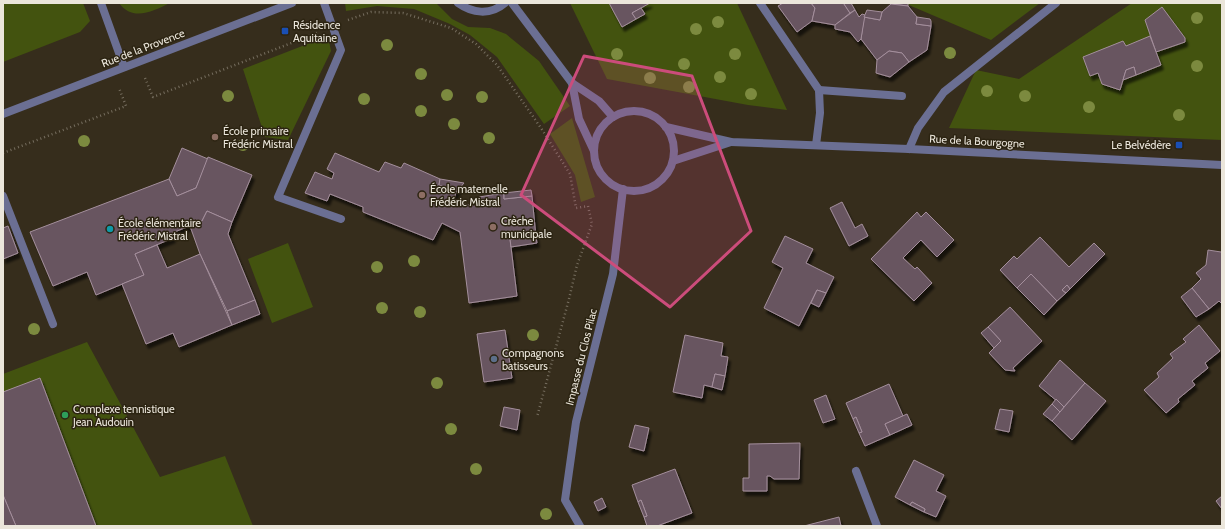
<svg xmlns="http://www.w3.org/2000/svg" width="1225" height="529" viewBox="0 0 1225 529" font-family="Cabin,sans-serif">
<style>
.green{fill:#43530f}
.building{fill:#675460;stroke:#a48f9c;filter:url(#shadow)}
.lines{fill:none;stroke-linecap:round;stroke-linejoin:round}
.path{stroke:#766e5f;stroke-width:2.5;stroke-dasharray:1 3;stroke-linecap:butt}
.service{stroke:#6b6f93;stroke-width:8}
.minor{stroke:#6b6f93;stroke-width:8}
.tree{fill:#7c8a3f}
.marked{fill:#cc4c7b;fill-opacity:0.2;stroke:#cc4c7b;stroke-width:3;stroke-linejoin:round}
.transit-dot{fill:#1a4fb4;stroke:#2c2412;stroke-width:1.5}
.education-dot{fill:#8d6e63;stroke:#2c2412;stroke-width:1.5}
.culture-dot{fill:#0f9aa8;stroke:#2c2412;stroke-width:1.5}
.service-dot{fill:#5c6f8a;stroke:#2c2412;stroke-width:1.5}
.leisure-dot{fill:#2e9e5b;stroke:#2c2412;stroke-width:1.5}
.labels{text-anchor:middle;stroke-width:3;stroke-linejoin:round;paint-order:stroke}
.poi-label{font-size:11px;fill:#ebe6db;stroke:#2c2412;text-anchor:start}
.street-label{font-size:11px;fill:#ebe6db;stroke:#2c2412}
</style>
<defs>
<filter id="shadow"><feDropShadow dx="2.5" dy="4.5" stdDeviation="1" flood-color="#0009"/></filter>
</defs>
<rect width="100%" height="100%" fill="#362d1c"/>
<g class="green">
<path d="M3 3H83L90 21 80 32 3 62Z"/>
<path d="M119 3H170C153 11 133 22 119 3Z"/>
<path d="M345 3H436L452 19 468 27 490 28 506 34 539 61 570 106 544 124 497 57 470 35 450 24 414 9 377 6 346 11Z"/>
<path d="M570 3H737L787 110 748 105 607 79Z"/>
<path d="M904 3H1040L991 40Z"/>
<path d="M1132 3H1222V140L949 128 976 70 1019 79Z"/>
<path d="M328 36 331 51 288 140 265 137 243 69Z"/>
<path d="M572 118 595 197 581 202 575 175 550 134Z"/>
<path d="M288 243 313 307 272 323 248 259Z"/>
<path d="M87 342 160 477 225 456 253 526H3V374Z"/>
</g>
<g class="building">
<path d="M609 3H650L632 13 636 19 622 27Z"/>
<path d="M783 3H811L815 8 812 21 797 32 778 6Z"/>
<path d="M811 3H845L844 4 850 13 835 25 812 21 815 8Z"/>
<path d="M845 3H851L855 10 850 13 844 4Z"/>
<path d="M891 3H908V6L891 4Z"/>
<path d="M891 4 908 6 917 17 916 24 931 26 927 50 909 62 902 53 889 51 877 60 861 39 864 17 880 20 882 12Z"/>
<path d="M1162 7 1185 38V42L1156 52 1145 20Z"/>
<path d="M641 8 645 14 636 19 632 13Z"/>
<path d="M855 10 859 17 862 14 865 15 861 39 858 42 850 32 835 29V25Z"/>
<path d="M867 10 882 12 880 20 864 17Z"/>
<path d="M917 17 930 19 931 21V26L916 24Z"/>
<path d="M1150 36 1161 65 1136 75 1134 67 1126 70 1120 90 1102 84 1098 73 1090 76 1083 57 1123 41 1126 46Z"/>
<path d="M889 51 902 53 909 62 890 77 876 73 877 60Z"/>
<path d="M1134 67 1136 75 1123 80 1126 70Z"/>
<path d="M182 148 208 159 196 188 177 196 169 179Z"/>
<path d="M335 153 379 172 385 162 401 168 404 163 440 179 439 185 456 192 454 199 467 205 478 203 479 197 504 193V199L532 196 536 237 510 239 517 296 469 303 460 232 442 223 433 240 363 212V207L330 194 327 201 305 193 315 172 332 179 334 173 327 169Z"/>
<path d="M208 157 252 175 232 222 207 211 202 221 172 233 173 238 135 254 144 275 96 295 87 272 53 286 30 232 169 179 177 196 196 188Z"/>
<path d="M440 179 464 183 456 192 439 185Z"/>
<path d="M531 190 532 196 504 199V193Z"/>
<path d="M842 202 855 228 862 224 868 236 849 246 830 208Z"/>
<path d="M207 211 232 222 228 234 255 300 227 311 200 254 190 226 202 221Z"/>
<path d="M917 212 921 217 926 212 954 240 937 257 921 240 903 258 915 269 917 267 932 283 914 301 871 259Z"/>
<path d="M8 226 18 253 3 259V228Z"/>
<path d="M785 236 813 249 806 263 834 277 826 293 817 290 799 326 764 308 783 268 772 262Z"/>
<path d="M536 237 537 243 511 247 510 239Z"/>
<path d="M1040 237 1069 267 1094 243 1105 254 1070 289 1067 285 1062 290 1066 293 1057 301 1031 274 1017 288 1000 270 1014 256 1017 259Z"/>
<path d="M157 245 167 268 200 254 232 325 179 347 173 333 146 344 122 284 144 275 135 254Z"/>
<path d="M1208 250 1221 252 1222 251V304L1219 301 1209 309 1192 288 1201 279 1196 273 1206 265Z"/>
<path d="M1031 274 1057 301 1044 315 1017 288Z"/>
<path d="M1067 285 1070 289 1066 293 1062 290Z"/>
<path d="M1192 288 1209 309 1196 317 1181 297Z"/>
<path d="M817 290 826 293 819 307 811 303Z"/>
<path d="M255 300 260 314 232 325 227 311Z"/>
<path d="M1010 307 1042 341 1013 368 1015 371 1005 370 989 353 1001 341 988 327Z"/>
<path d="M1199 325 1220 351 1205 363 1208 368 1192 381 1195 385 1178 399 1179 402 1166 413 1144 390 1159 377 1157 373 1173 358 1170 354 1186 342 1183 339Z"/>
<path d="M988 327 1001 341 994 348 981 333Z"/>
<path d="M505 330 512 378 484 382 477 334Z"/>
<path d="M685 335 723 343 721 356 728 357 725 376 715 374 712 387 704 385 702 398 673 392Z"/>
<path d="M1060 360 1085 383 1064 407 1039 386Z"/>
<path d="M715 374 725 376 722 390 712 387Z"/>
<path d="M40 378 96 526H16L3 495V392Z"/>
<path d="M1085 383 1106 401 1072 440 1052 421Z"/>
<path d="M889 384 903 416 885 424 890 435 865 446 859 433 862 432 856 417 853 419 846 403Z"/>
<path d="M826 395 835 419 823 423 814 400Z"/>
<path d="M1056 399 1064 407 1060 412 1052 404Z"/>
<path d="M1052 404 1060 412 1052 421 1043 414Z"/>
<path d="M504 407 520 410 517 430 500 426Z"/>
<path d="M1000 409 1013 411 1009 432 995 429Z"/>
<path d="M907 414 912 425 890 435 885 424Z"/>
<path d="M856 417 862 432 859 433 853 419Z"/>
<path d="M635 425 649 428 644 451 629 447Z"/>
<path d="M800 443 799 479H774L770 476H767V491H743V478H749V444Z"/>
<path d="M914 460 944 475 936 491 946 496 936 517 924 512 925 509 912 502 910 505 895 497Z"/>
<path d="M675 469 692 513 657 526H647L644 517 647 516 641 500 638 502 632 485Z"/>
<path d="M3 495 16 526H3Z"/>
<path d="M1222 496V509L1216 501Z"/>
<path d="M602 498 606 507 598 511 594 502Z"/>
<path d="M641 500 647 516 644 517 638 502Z"/>
<path d="M912 502 925 509 924 512 910 505Z"/>
<path d="M839 517 841 526H804Z"/>
</g>
<g class="lines">
<g class="path">
<path d="M348 20 371 12 403 13 451 28 476 44 497 65 541 128 570 174 576 208 588 206 592 224 577 265 569 299 537 417"/>
<path d="M145 78 153 97 317 33"/>
<path d="M3 153 126 106 119 88"/>
</g>
<g class="service">
<path d="M324 3 341 50 278 197 341 219"/>
<path d="M3 196 53 324"/>
</g>
<g class="minor">
<path d="M101 3 124 67"/>
<path d="M458 3C472 13 490 16 505 3"/>
<path d="M512 3 572 83 599 101 613 117"/>
<path d="M760 3 819 90 820 113 816 145"/>
<path d="M572 83 579 119 594 151"/>
<path d="M819 90 902 96"/>
<circle cx="634" cy="151" r="40"/>
<path d="M3 114 292 3"/>
<path d="M666 127 731 142 909 149 1222 165"/>
<path d="M909 149 918 128 944 92 1056 3"/>
<path d="M673 161 731 142"/>
<path d="M856 471 877 526"/>
<path d="M580 526 565 500 576 422 613 274 623 189"/>
</g>
</g>
<g class="tree">
<circle cx="1197" cy="18" r="6"/>
<circle cx="718" cy="22" r="6"/>
<circle cx="696" cy="29" r="6"/>
<circle cx="387" cy="45" r="6"/>
<circle cx="950" cy="53" r="6"/>
<circle cx="617" cy="54" r="6"/>
<circle cx="735" cy="54" r="6"/>
<circle cx="684" cy="64" r="6"/>
<circle cx="1197" cy="66" r="6"/>
<circle cx="421" cy="74" r="6"/>
<circle cx="720" cy="77" r="6"/>
<circle cx="650" cy="78" r="6"/>
<circle cx="689" cy="87" r="6"/>
<circle cx="987" cy="91" r="6"/>
<circle cx="751" cy="94" r="6"/>
<circle cx="447" cy="95" r="6"/>
<circle cx="228" cy="96" r="6"/>
<circle cx="1025" cy="96" r="6"/>
<circle cx="482" cy="97" r="6"/>
<circle cx="364" cy="99" r="6"/>
<circle cx="1089" cy="107" r="6"/>
<circle cx="421" cy="111" r="6"/>
<circle cx="1179" cy="115" r="6"/>
<circle cx="454" cy="124" r="6"/>
<circle cx="489" cy="138" r="6"/>
<circle cx="84" cy="141" r="6"/>
<circle cx="243" cy="145" r="6"/>
<circle cx="414" cy="261" r="6"/>
<circle cx="377" cy="267" r="6"/>
<circle cx="382" cy="308" r="6"/>
<circle cx="420" cy="312" r="6"/>
<circle cx="34" cy="329" r="6"/>
<circle cx="533" cy="335" r="6"/>
<circle cx="437" cy="383" r="6"/>
<circle cx="451" cy="429" r="6"/>
<circle cx="476" cy="469" r="6"/>
<circle cx="546" cy="514" r="6"/>
</g>
<path class="marked" d="M584 56 692 76 751 231 670 307 521 195Z"/>
<g class="transit-dot">
<rect x="281" y="27" width="8" height="8" rx="2"/>
<rect x="1175" y="141" width="8" height="8" rx="2"/>
</g>
<g class="education-dot">
<circle cx="215" cy="137" r="4"/>
<circle cx="422" cy="195" r="4"/>
<circle cx="493" cy="227" r="4"/>
</g>
<circle class="culture-dot" cx="110" cy="229" r="4"/>
<circle class="service-dot" cx="494" cy="359" r="4"/>
<circle class="leisure-dot" cx="65" cy="415" r="4"/>
<g class="labels">
<g class="poi-label">
<text x="293" y="29">Résidence<tspan x="293" dy="13">Aquitaine</tspan></text>
<text x="223" y="135">École primaire<tspan x="223" dy="13">Frédéric Mistral</tspan></text>
<text x="1171" y="149" text-anchor="end">Le Belvédère</text>
<text x="430" y="193">École maternelle<tspan x="430" dy="13">Frédéric Mistral</tspan></text>
<text x="501" y="225">Crèche<tspan x="501" dy="13">municipale</tspan></text>
<text x="118" y="227">École élémentaire<tspan x="118" dy="13">Frédéric Mistral</tspan></text>
<text x="502" y="357">Compagnons<tspan x="502" dy="13">batisseurs</tspan></text>
<text x="73" y="413">Complexe tennistique<tspan x="73" dy="13">Jean Audouin</tspan></text>
</g>
<g class="street-label">
<text transform="translate(143 48) rotate(-21)" y="4">Rue de la Provence</text>
<text transform="translate(977 141) rotate(3)" y="4">Rue de la Bourgogne</text>
<text transform="translate(581 357) rotate(-76)" y="4">Impasse du Clos Pilac</text>
</g>
</g>
<rect width="1225" height="529" fill="none" stroke="#ebe6db" stroke-width="8"/>
</svg>
